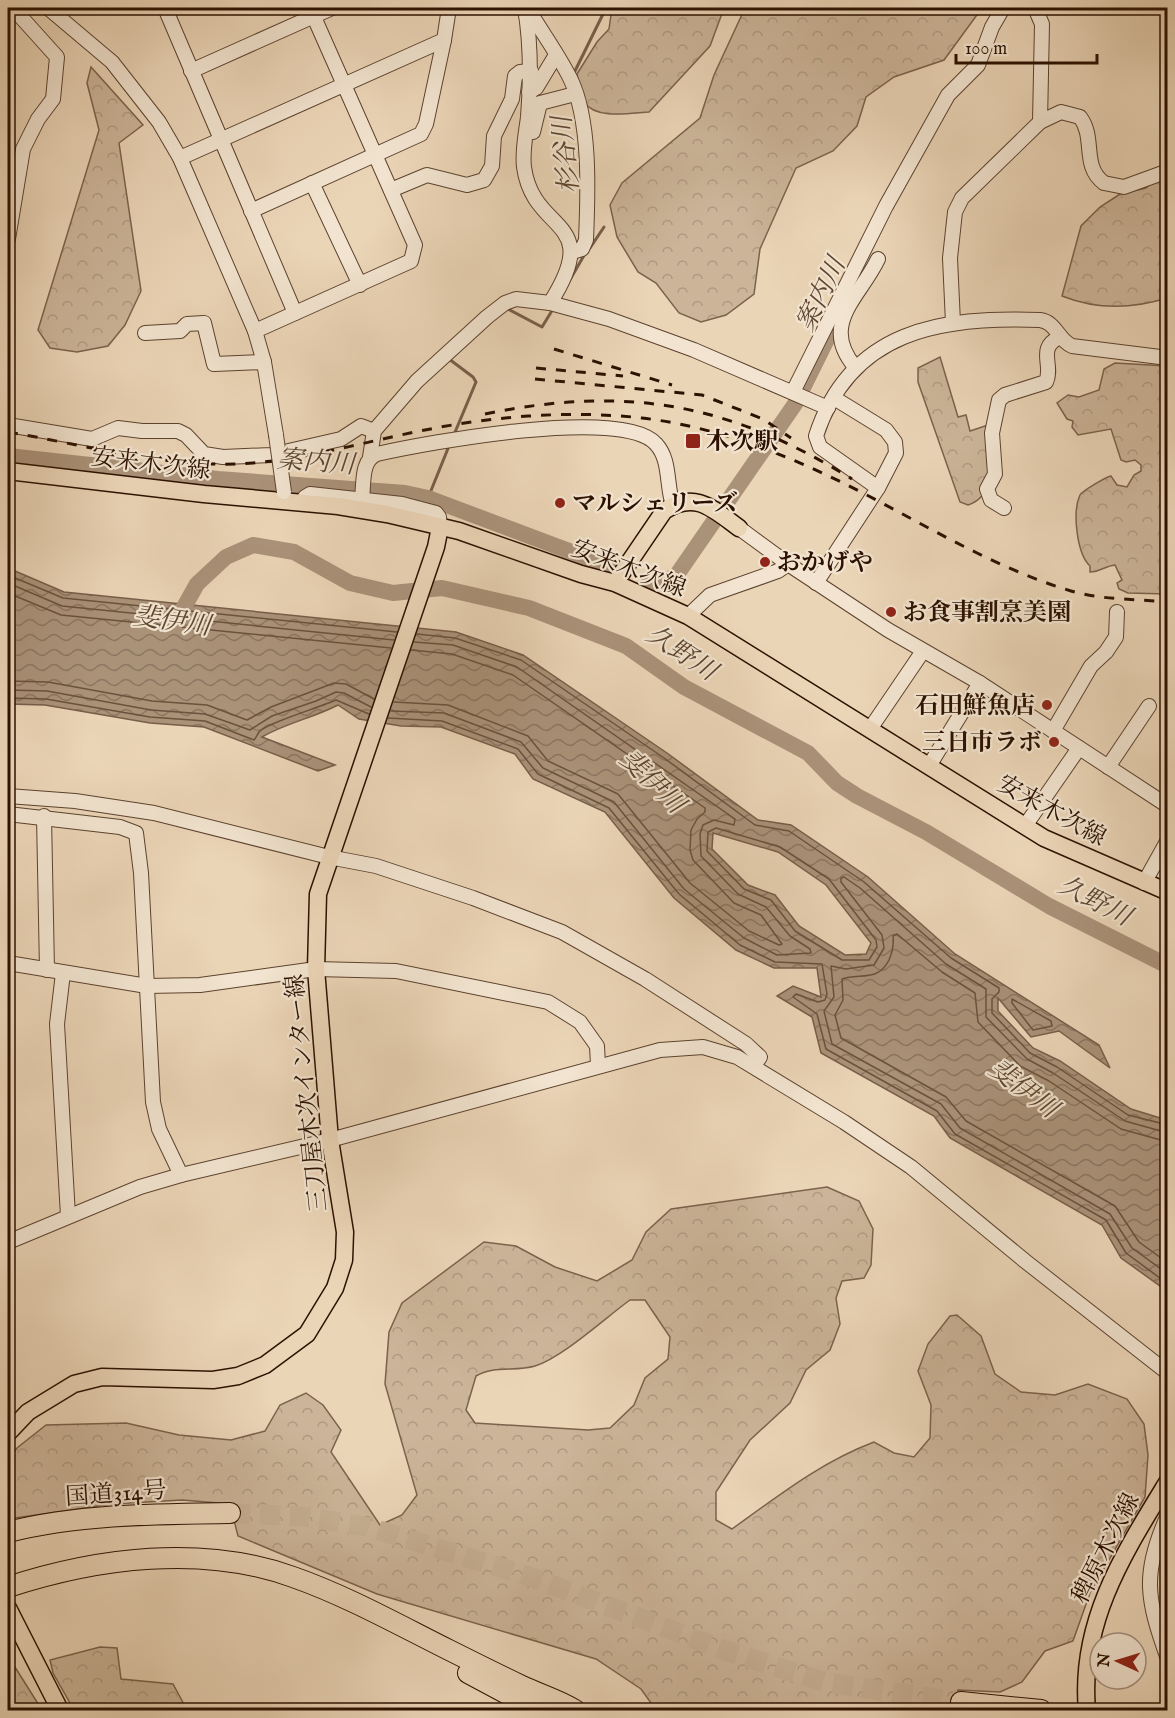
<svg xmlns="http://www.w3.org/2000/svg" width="1175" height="1718" viewBox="0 0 1175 1718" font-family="'IM FELL English','Noto Serif JP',serif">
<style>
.forest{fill:url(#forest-crowns);stroke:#7c624c;stroke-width:1.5;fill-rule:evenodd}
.water{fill:url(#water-waves);stroke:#785e49;stroke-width:1.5;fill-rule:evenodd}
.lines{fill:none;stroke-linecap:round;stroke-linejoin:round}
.shore{stroke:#6b523c;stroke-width:1.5}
.stream{stroke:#785e49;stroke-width:3}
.river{stroke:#aa9279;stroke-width:16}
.highway-tunnel{stroke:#c5ae92;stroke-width:20;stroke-dasharray:20 10;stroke-linecap:butt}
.minor-casing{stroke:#5c422e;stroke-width:16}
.major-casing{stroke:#2c1100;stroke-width:19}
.highway-casing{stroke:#2c1100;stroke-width:22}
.minor{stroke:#f2e4d0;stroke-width:14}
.major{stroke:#ebd5b7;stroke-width:16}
.highway{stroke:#ebd5b7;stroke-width:20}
.rail{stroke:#2c1100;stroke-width:3;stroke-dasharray:10 10;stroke-linecap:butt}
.minor-bridge-casing{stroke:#5c422e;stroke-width:16;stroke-linecap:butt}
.minor-bridge{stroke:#f2e4d0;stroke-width:14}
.poi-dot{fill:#8f2418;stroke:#f2e4d0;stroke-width:2}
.labels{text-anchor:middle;stroke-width:4.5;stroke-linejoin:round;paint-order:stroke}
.poi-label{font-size:24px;font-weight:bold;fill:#2c1100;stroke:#f2e4d0;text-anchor:start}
.street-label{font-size:24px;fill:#2c1100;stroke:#f2e4d0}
.water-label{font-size:26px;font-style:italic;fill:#5e4530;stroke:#f2e4d0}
</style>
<defs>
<pattern id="forest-crowns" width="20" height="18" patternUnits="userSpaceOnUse" patternTransform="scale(1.5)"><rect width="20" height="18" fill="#cbb498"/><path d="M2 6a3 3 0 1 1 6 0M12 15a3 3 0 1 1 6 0" fill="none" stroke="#ae9a81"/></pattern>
<pattern id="water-waves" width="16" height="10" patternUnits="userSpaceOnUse" patternTransform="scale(1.5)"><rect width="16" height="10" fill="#aa9279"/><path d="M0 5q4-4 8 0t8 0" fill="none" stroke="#8b7661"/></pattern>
</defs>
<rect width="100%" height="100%" fill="#ebd5b7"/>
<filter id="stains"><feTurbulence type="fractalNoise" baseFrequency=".00333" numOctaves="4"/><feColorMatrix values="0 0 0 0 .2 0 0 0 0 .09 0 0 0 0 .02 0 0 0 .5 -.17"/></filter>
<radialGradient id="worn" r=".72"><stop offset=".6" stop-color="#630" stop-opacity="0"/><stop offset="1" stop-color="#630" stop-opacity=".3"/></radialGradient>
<g class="forest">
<path d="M612 8H724L710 46 649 112C631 113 596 120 584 102 580 95 579 82 577 74L597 42 609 29Z"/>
<path d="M745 8H982L944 60 894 77 866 97 857 126 833 151 796 168 760 249 754 294 726 315 701 322 679 313 656 283 638 272 617 237 610 205 622 183 700 118 714 75Z"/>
<path d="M91 67 143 125 119 143 141 291 125 325 108 346 77 352 50 348 38 330 99 130 87 83Z"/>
<path d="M1167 168V298C1132 309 1097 310 1062 296L1081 226 1100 207 1120 194 1146 188Z"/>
<path d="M940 357 958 417 966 415 970 431 988 425C990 450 1000 495 968 505L960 502 918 382V368Z"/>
<path d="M1115 363 1167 366V594L1128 593 1119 589 1117 583 1122 580 1115 565C1105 566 1100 572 1090 572V566C1077 554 1072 512 1080 495 1082 491 1106 477 1111 476L1117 485 1127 487 1134 475 1141 471V465L1135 460 1126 462 1121 460 1111 429 1078 435 1072 427 1073 421 1067 419 1057 403 1068 395 1079 397 1099 390 1104 369Z"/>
<path d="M827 1187 859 1201 873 1229 871 1265 864 1278 842 1281 836 1298 840 1324 830 1350 806 1370 790 1403 750 1440 716 1492V1520L732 1529C778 1496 821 1462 874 1442L894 1453 914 1457 930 1438 931 1405 918 1371 928 1344 950 1316 957 1315 981 1336 995 1374 1021 1392 1055 1395 1088 1384 1127 1399 1144 1424 1148 1455 1145 1497 1090 1593 1073 1641 1045 1651 1022 1682 1000 1692 958 1690 951 1710H656L641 1689 596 1659 377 1594 238 1536 230 1504 182 1500 112 1504 8 1519V1461L17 1448 46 1425 126 1423 179 1435 231 1440 265 1431 280 1405 306 1393 323 1405 341 1430 331 1452 380 1525 402 1515 417 1495 385 1384 389 1332 402 1303 484 1242 516 1246 555 1267 597 1281 632 1260 646 1232 671 1209ZM630 1300H645L670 1337 668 1359 645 1378 634 1405 610 1428 588 1430 475 1423 466 1410 476 1376C494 1365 515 1372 535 1366 563 1357 605 1318 630 1300Z"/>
<path d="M100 1647 117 1648 121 1679 173 1684 187 1710H74L53 1673 50 1660Z"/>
<path d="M8 1656 42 1710H8Z"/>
</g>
<path class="water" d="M8 568 64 592 456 632 523 655 667 753 758 820 791 825 868 877 955 954 1099 1045 1110 1068 1059 1031 1031 1037 998 998V1011L1033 1048 1060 1061 1131 1109 1167 1120V1291L1121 1258 1102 1225 950 1138 934 1116 821 1053 812 1017 777 996 793 986 821 997 817 968H774L736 950 674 898 605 812 533 779 515 754 441 727 401 726 359 719 338 705C313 718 286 723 262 737L335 765 318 771 204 727 150 723 45 705 8 704ZM713 833 778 852 826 885 871 943 866 954 845 955 799 926 775 895 748 885 712 849Z"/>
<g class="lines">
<g class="shore">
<path d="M8 575 63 598 397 632"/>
<path d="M8 583 62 606 394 640"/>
<path d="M8 593 61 615 391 648"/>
<path d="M417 634 455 638 521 660 664 758 755 825 789 831 864 882 951 958 999 988V992L992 999V1013L1030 1053 1057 1067 1128 1115 1168 1125"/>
<path d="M8 681 48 682 152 701 207 705 247 720 271 707 334 683 346 684 374 699"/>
<path d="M8 690 47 691 151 710 205 714 250 730 272 716 316 701 336 692 344 693 371 707"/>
<path d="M8 698 46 699 150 717 205 721 254 740C256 738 257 735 259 732 266 723 321 707 336 700L369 714"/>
<path d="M394 702 448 705 528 736 548 761 618 794 690 883 749 931 779 945 782 944 761 915 734 903 693 860 690 850 691 830 697 819 705 812V808L513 675 452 654 411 650"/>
<path d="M391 711 444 713 521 742 543 768 614 802 684 889 744 938 777 955 811 953 810 949 790 936 766 907 738 894 701 856 700 834 703 825 714 820 734 825 735 819 517 667 453 645 414 642"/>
<path d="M388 718 442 721 518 749 538 774 609 808 679 894 740 945 775 962 822 964 827 994 825 1000 818 1002 796 994 793 997 817 1014 826 1049 937 1111 955 1134 1106 1220 1126 1253 1168 1284"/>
<path d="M716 828 780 847 829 879 876 940 877 947 869 960H842L795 931 771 900 744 889 707 851 708 832Z"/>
<path d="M1012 999 1051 1021 1052 1026 1033 1030 1012 1003Z"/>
<path d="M1168 1133 1125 1121 1053 1073 1027 1059 986 1017V989L946 964 860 888 844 877 841 878V882L882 935 884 948 874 965 846 969 831 966 834 997 824 1011 832 1044 941 1104 960 1128 1110 1214 1132 1248 1168 1274"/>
<path d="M1168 1142 1121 1129 1049 1081 1020 1066 978 1022 975 993 942 972 897 934 893 936C894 945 893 951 889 960 878 982 860 973 842 979L843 1000 835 1015 841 1038 946 1097 966 1121 1115 1206 1139 1242 1168 1263"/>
</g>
<g class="stream">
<path d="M1005 15 1019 8"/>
<path d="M574 73 606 8"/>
<path d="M590 248 604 227"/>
<path d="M564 290 586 252"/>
<path d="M508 309 542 327 553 309"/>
<path d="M449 359 473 377 476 382 453 437"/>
<path d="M428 498 449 446"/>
</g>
<g class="river">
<path d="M8 456 218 479 405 493 428 498 609 566"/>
<path d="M648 582 658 583 676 576 795 404 844 305"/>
<path d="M174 625 197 584 226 557 253 545 294 552 350 583 393 593 442 588 529 608 626 646 684 687 808 753 837 783 857 796 926 832 1049 906 1168 966"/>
</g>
<path class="highway-tunnel" d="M230 1513 308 1517 368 1527 528 1576 727 1651 828 1683 961 1702"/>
<defs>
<g id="minor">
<path d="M48 8 112 62 159 122 180 158 255 331 264 362 276 435"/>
<path d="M165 8 295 313"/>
<path d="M525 8C531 44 531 80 528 117 526 133 522 151 524 167 533 235 605 217 550 303"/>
<path d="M1035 8 1042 24 1040 122"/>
<path d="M526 14H531C544 35 559 56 570 78 591 120 588 193 586 240L582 249 572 252"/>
<path d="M191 71 332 8"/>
<path d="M529 92 536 88 556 55"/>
<path d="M533 132 540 103 575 94"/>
<path d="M180 158 444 40 449 8"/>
<path d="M312 183 360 285"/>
<path d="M391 190 427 175 467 185 484 180 492 166 494 136 512 99 515 76 520 72 531 71"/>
<path d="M251 211 421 134 426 124 444 40"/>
<path d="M8 239 23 149 38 119 53 99 57 57 21 17 19 8"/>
<path d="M953 323 950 258 955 212 962 198 1040 122 1061 112 1080 117C1096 138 1081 166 1104 183L1124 187 1168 171"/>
<path d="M255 331 411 261 415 245 310 8"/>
<path d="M145 333 180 331 187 324 204 323 214 364 264 362"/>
<path d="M855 367C819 324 860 297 878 259"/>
<path d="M793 392 886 206 948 95 978 65 992 27 1003 8"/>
<path d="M8 425 92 439 118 428 142 431H178L186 435 204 454 223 457 271 455 341 439 361 426 374 431"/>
<path d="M370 457 374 431 417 381 487 317 505 303 516 299 550 303 609 319 694 350 828 408"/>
<path d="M878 488 820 447 816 436C850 330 942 316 1040 320 1056 322 1058 340 1072 346L1168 358"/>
<path d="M362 498C364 483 361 460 377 454 426 443 623 406 656 444 671 460 666 486 673 505"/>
<path d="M305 502V497L310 494 402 504 436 513 439 517 440 527"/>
<path d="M1004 508 991 500 987 489 995 474 992 433 999 400 1005 395 1046 382C1054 365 1036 348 1060 337"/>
<path d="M739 528 788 564 888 630 980 683 1168 806"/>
<path d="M816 583 878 488 896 453 895 442 886 430 834 398"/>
<path d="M688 616 710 595 778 571 788 564"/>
<path d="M870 729 923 651"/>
<path d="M1053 731 1091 666 1106 652 1116 637 1117 612"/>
<path d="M929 766 980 683"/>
<path d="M1108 767 1149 706"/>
<path d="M8 796 75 801 154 813 329 857 376 866 473 898 562 932 645 979 746 1044 760 1057 754 1066"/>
<path d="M8 814 120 827 136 833 141 873 153 1102 159 1129 181 1175"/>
<path d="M44 816 47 970"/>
<path d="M1025 826 1079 748"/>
<path d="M1144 883 1168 840"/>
<path d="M8 963 147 986 200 985 316 969 396 971 548 1002 580 1022 597 1046 598 1065"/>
<path d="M63 973 57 1024 68 1216"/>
<path d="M8 1242 140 1187 181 1175 330 1140 660 1050 703 1047 737 1057 844 1122 911 1167 1025 1261 1168 1373"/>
<path d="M1168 1515C1141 1574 1147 1600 1168 1659"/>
</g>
<g id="major">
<path d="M8 471 204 494 338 506 387 514 459 531 581 574 615 583 688 616 1044 838 1168 892"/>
<path d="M615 583 664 511C695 490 713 509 739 528"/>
<path d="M8 1433 28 1412 74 1384 102 1377 213 1380 238 1376 265 1365 307 1334 335 1288 344 1260 345 1232 330 1140 316 969 318 894 436 547 440 527"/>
<path d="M8 1608 60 1710"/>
<path d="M1087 1710C1079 1622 1124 1553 1168 1481"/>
</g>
<g id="highway">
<path d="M8 1532C80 1514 156 1514 230 1513"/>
<path d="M8 1587C97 1558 202 1544 293 1577 347 1596 397 1624 449 1650 473 1662 497 1674 522 1686 539 1694 559 1700 575 1710"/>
<path d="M468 1673 537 1710"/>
<path d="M961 1702 1041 1710"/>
</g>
</defs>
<use href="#minor" class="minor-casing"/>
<use href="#major" class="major-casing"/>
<use href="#highway" class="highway-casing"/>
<use href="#minor" class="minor"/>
<use href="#major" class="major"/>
<use href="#highway" class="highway"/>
<g class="rail">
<path d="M554 349 672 385"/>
<path d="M536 368 623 376"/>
<path d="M535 379 702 395 763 419 791 438"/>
<path d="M485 414C627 385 729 403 852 479"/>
<path d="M8 432C86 445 173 470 253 463 311 458 368 441 425 430 495 416 571 410 642 418 718 427 791 456 859 491 929 527 995 568 1071 591 1101 600 1137 599 1168 602"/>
</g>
<defs>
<path id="minor-bridge" d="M276 435 284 492"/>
</defs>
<use href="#minor-bridge" class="minor-bridge-casing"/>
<use href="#minor-bridge" class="minor-bridge"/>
</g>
<g class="poi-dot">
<rect x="685" y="433" width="16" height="16" rx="3"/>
<circle cx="560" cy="503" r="6"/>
<circle cx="765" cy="562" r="6"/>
<circle cx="891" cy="612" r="6"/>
<circle cx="1047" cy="705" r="6"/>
<circle cx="1054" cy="742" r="6"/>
</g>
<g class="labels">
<g class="poi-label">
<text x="706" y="449">木次駅</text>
<text x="572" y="511">マルシェリーズ</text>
<text x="777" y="570">おかげや</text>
<text x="903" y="620">お食事割烹美園</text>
<text x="1035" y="713" text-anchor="end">石田鮮魚店</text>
<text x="1042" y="750" text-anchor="end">三日市ラボ</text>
</g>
<g class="street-label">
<text transform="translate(151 463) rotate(7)" y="8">安来木次線</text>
<text transform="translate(629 568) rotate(21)" y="8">安来木次線</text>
<text transform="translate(1052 810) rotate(29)" y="8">安来木次線</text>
<text transform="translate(306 1093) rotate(-96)" y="8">三刀屋木次インター線</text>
<text transform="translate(116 1493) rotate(-4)" y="8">国道314号</text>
<text transform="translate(1105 1548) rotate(-63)" y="8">稗原木次線</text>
</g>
<g class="water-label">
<text transform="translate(565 155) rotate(-96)" y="9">杉谷川</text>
<text transform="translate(820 294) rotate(-64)" y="9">案内川</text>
<text transform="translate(316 461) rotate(4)" y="9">案内川</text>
<text transform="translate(172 620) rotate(8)" y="9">斐伊川</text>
<text transform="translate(682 652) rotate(33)" y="9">久野川</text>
<text transform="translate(653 781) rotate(44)" y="9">斐伊川</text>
<text transform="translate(1095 900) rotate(27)" y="9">久野川</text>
<text transform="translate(1024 1088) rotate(37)" y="9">斐伊川</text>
</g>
</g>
<rect width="1175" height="1718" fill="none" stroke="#ebd5b7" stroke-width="30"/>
<rect x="9" y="9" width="1157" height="1700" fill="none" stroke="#2c1100" stroke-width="3"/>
<rect x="15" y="15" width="1145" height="1688" fill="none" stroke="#2c1100" stroke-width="1.5"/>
<g transform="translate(1118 1661) rotate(274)"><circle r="28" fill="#f2e4d0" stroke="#a3907d" stroke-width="1.5"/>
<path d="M0-4.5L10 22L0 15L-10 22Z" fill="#8f2418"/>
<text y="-9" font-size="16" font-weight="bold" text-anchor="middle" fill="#2c1100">N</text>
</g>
<path d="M956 54v9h141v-9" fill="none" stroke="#2c1100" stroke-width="3"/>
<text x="965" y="54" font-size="18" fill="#2c1100" stroke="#f2e4d0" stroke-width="4.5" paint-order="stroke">100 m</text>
<rect width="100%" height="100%" filter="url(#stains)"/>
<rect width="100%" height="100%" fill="url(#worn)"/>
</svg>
